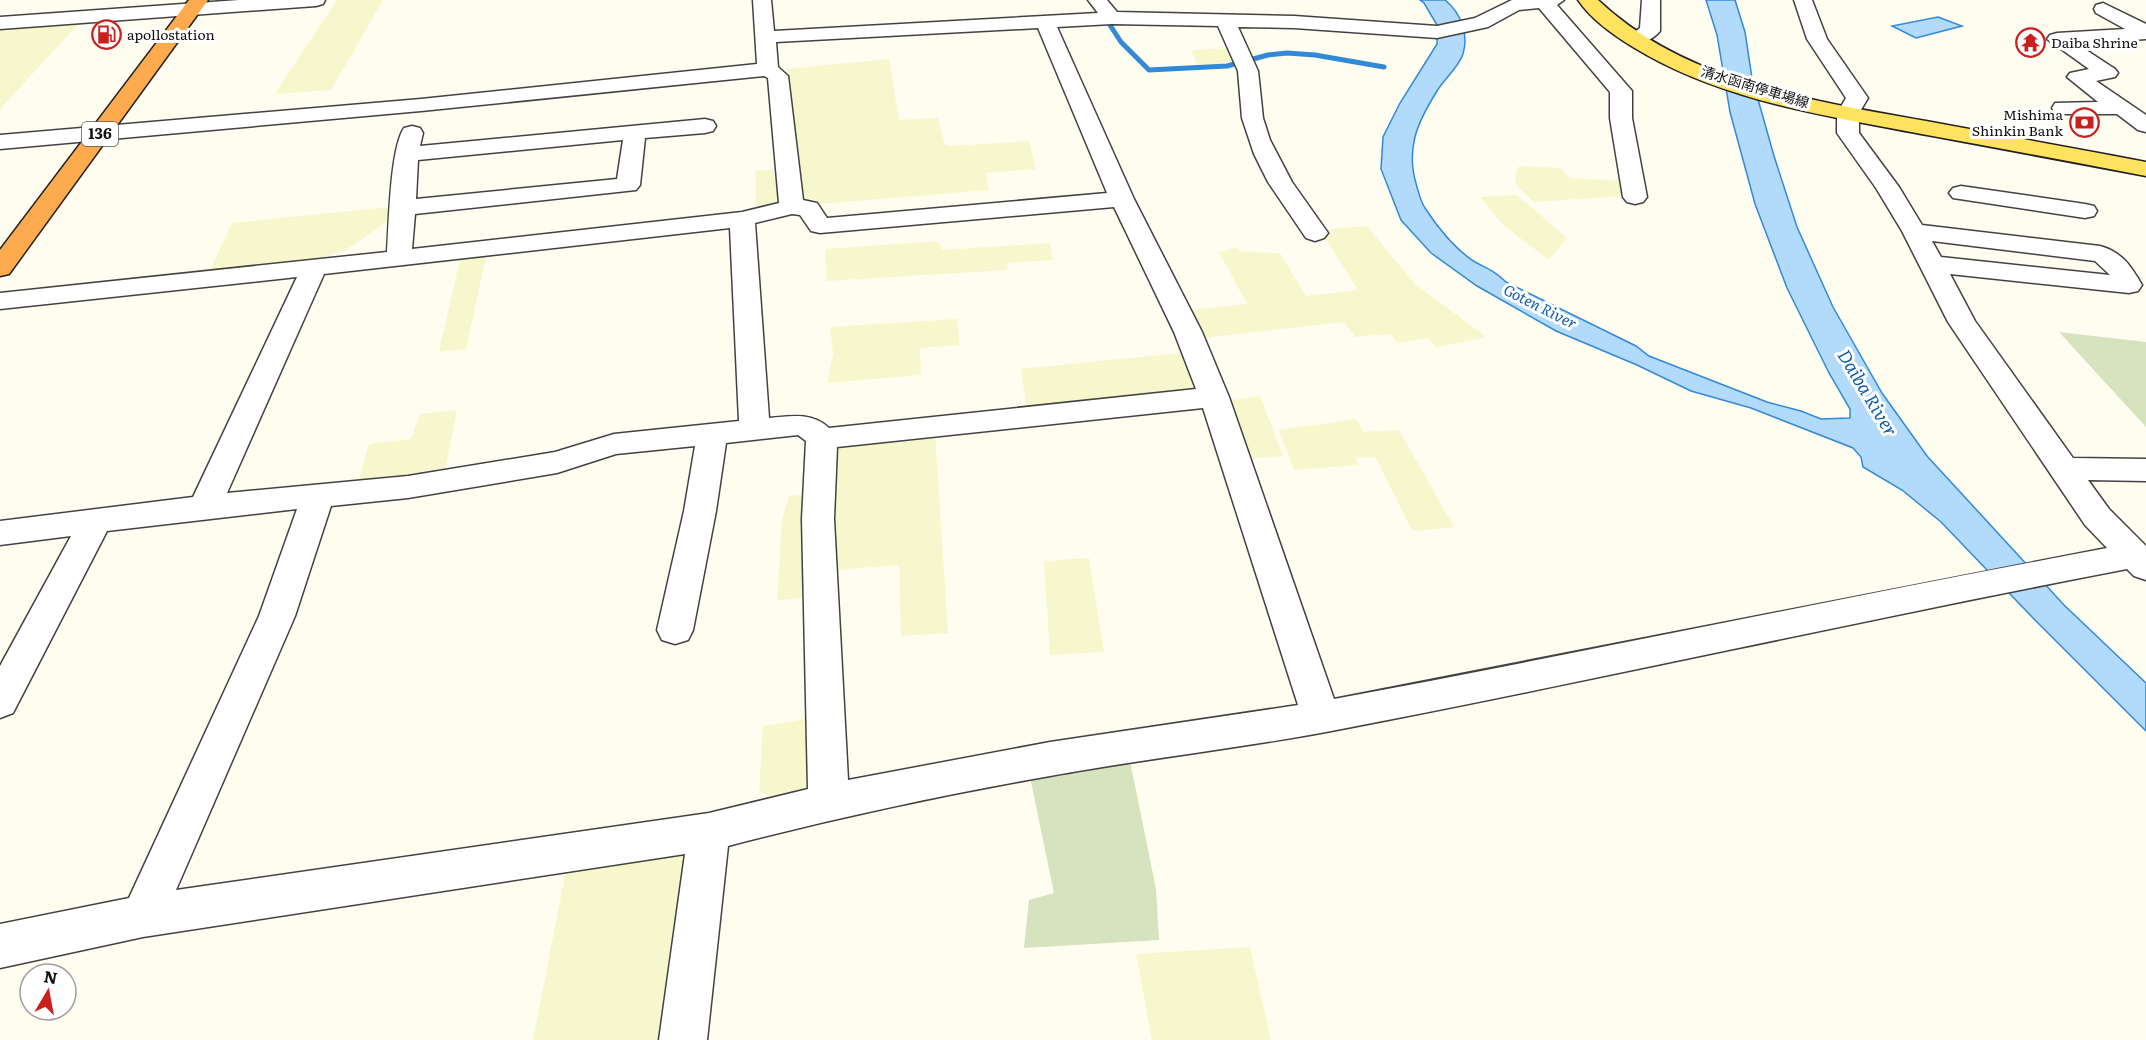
<svg xmlns="http://www.w3.org/2000/svg" width="2146" height="1040" viewBox="0 0 2146 1040" font-family="Literata,'Noto Sans JP',serif">
<style>
.farmland{fill:#f7f7ce}
.cemetery{fill:#d5e3bf}
.water{fill:#b1dafb;stroke:#328ad7;stroke-width:1.5}
.lines{fill:none;stroke-linecap:round;stroke-linejoin:round}
.stream{stroke:#328ad7;stroke-width:5}
.minor-casing{stroke:#424242;stroke-width:3}
.major-casing{stroke:#202020;stroke-width:3}
.highway-casing{stroke:#202020;stroke-width:3}
.minor{fill:#fff;fill-rule:evenodd}
.major{fill:#ffe360;fill-rule:evenodd}
.highway{fill:#feab4f;fill-rule:evenodd}
.labels{text-anchor:middle;stroke-width:6;stroke-linejoin:round;paint-order:stroke}
.far-poi-label{font-size:14px;fill:#0f0f0f;stroke:#fff;text-anchor:start}
.far-street-label{font-size:14px;fill:#0f0f0f;stroke:#fff}
.shield{fill:#fff;stroke:#575757;stroke-width:1.5}
.shield-label{font-size:15px;font-weight:bold;fill:#0f0f0f}
.far-water-label{font-size:15px;font-style:italic;fill:#0e5caa;stroke:#fff}
.water-label{font-size:18px;font-style:italic;fill:#0e5caa;stroke:#fff}
</style>
<rect width="100%" height="100%" fill="#fffdf0"/>
<g class="farmland">
<path d="M337 0H383L331 90 275 94Z"/>
<path d="M82 20 0 109V26Z"/>
<path d="M1232 48 1238 61 1216 64H1197L1191 50Z"/>
<path d="M889 59 899 120 938 118 945 145 949 146 1029 141 1036 169 986 173 989 190 818 204 814 199 806 200 797 177 786 69Z"/>
<path d="M1519 166 1560 168 1570 178 1620 181 1626 193 1625 196 1533 202 1516 184 1515 178Z"/>
<path d="M773 169 779 201 756 208 755 171Z"/>
<path d="M1517 195 1567 238 1549 260 1503 225 1480 197Z"/>
<path d="M399 206 388 221 346 250 324 257 210 270 232 223Z"/>
<path d="M1367 226 1415 284 1484 335V338L1435 347 1429 338 1398 343 1390 334 1355 337 1344 322 1202 338 1189 310 1247 304 1219 252 1236 248 1241 252 1280 253 1306 296 1358 290 1320 230Z"/>
<path d="M938 241 942 250 1050 243 1053 260 1007 263 1008 270 827 281 825 249Z"/>
<path d="M487 252 466 349 439 352 461 255Z"/>
<path d="M957 319 960 345 920 348 921 375 827 383 833 354 830 327Z"/>
<path d="M1190 352 1207 391 1027 412 1021 369Z"/>
<path d="M1260 396 1283 456 1246 459 1226 401Z"/>
<path d="M457 410 445 471 359 480 369 444 411 439 420 414Z"/>
<path d="M1356 419 1363 432 1399 430 1454 527 1415 531 1410 527 1375 457 1356 458 1359 465 1294 470 1279 430Z"/>
<path d="M935 432 948 633 901 636 899 565 835 570 832 443Z"/>
<path d="M814 494 812 597 777 600 782 520 789 496Z"/>
<path d="M1089 558 1104 652 1050 655 1044 561Z"/>
<path d="M817 717 813 788 768 796 759 791 763 726Z"/>
<path d="M693 848 667 1040H533L567 865Z"/>
<path d="M1250 947 1271 1040H1152L1136 954Z"/>
</g>
<g class="cemetery">
<path d="M2059 332 2146 342V427Z"/>
<path d="M1129 756 1156 889 1159 940 1024 948 1029 900 1054 893 1030 777Z"/>
</g>
<g class="water">
<path d="M1420 0H1445C1461 13 1469 34 1463 54 1459 67 1444 79 1437 91 1417 123 1405 149 1417 187 1419 194 1421 202 1425 208 1437 227 1456 250 1475 262 1488 269 1493 270 1506 282L1636 346 1649 356 1767 402 1801 411 1821 419 1850 418V409L1829 373 1787 288 1755 204 1730 112 1717 35 1706 0H1735L1745 32 1752 78 1774 156 1797 227 1833 307 1882 393 1927 456 2064 605 2146 683V731L2033 618 1941 522 1902 490 1863 467 1861 457 1853 448 1751 408 1691 391 1637 365 1556 331 1477 286 1431 253 1401 220 1381 169 1383 137 1400 103 1437 44V25L1424 3Z"/>
<path d="M1938 17 1962 26 1916 38 1892 26Z"/>
</g>
<g class="lines">
<path class="stream" d="M1108 22 1121 42 1149 70 1227 66 1268 55 1287 53 1315 55 1384 67"/>
<defs>
<g id="minor">
<path d="M239 0H325L323 4 316 6 0 29V17Z"/>
<path d="M753 0H771L774 31 1098 13 1088 0H1107L1117 12 1294 16 1437 26 1475 18 1512 0H1564L1557 5 1632 91V118L1647 197 1643 202 1635 204 1627 202 1623 197 1610 118V92L1539 8 1519 10 1488 27 1437 38 1294 28 1238 27 1258 71 1263 118 1270 140 1292 182 1328 233 1324 238 1315 241 1306 238 1268 182 1254 154 1242 118 1238 71 1218 26 1112 24 1057 27 1134 199 1202 332 1229 397 1334 699C1592 651 1849 596 2107 548L2085 525 1948 322 1902 231 1876 188 1837 133V113L1846 98 1807 39 1794 0H1812L1827 39 1868 98 1859 113V133L1899 187 1922 225 2100 246C2122 252 2131 266 2142 285L2138 291 2129 293 1950 274 1975 321 2073 458 2146 459V481L2088 480 2109 509 2146 546V580L2134 576 2127 569C1860 620 1594 681 1326 732 1235 749 1142 759 1050 776 942 795 835 818 728 846L707 1040H659L685 854 143 937 0 968V924L129 898 259 616 297 509 107 531 13 713 0 718V666L71 536 0 545V521L193 497 297 277 0 309V293L387 252C389 224 390 149 404 128L412 126 420 128 423 133 420 146 705 119 713 121 716 126 713 131 705 133 645 138 640 185 636 190 415 214 412 249 742 212 779 203 768 78 764 76 421 111 0 149V135L421 99 757 64ZM1038 28 1107 193 827 218 817 203 803 200 788 76 778 67 776 42ZM623 140 617 179 416 199 418 160ZM1114 207 1174 332 1196 389 829 428C812 412 791 416 769 418L755 223 792 214 800 215 811 231 820 233ZM730 228 739 421 614 434 555 452 408 476 227 493 324 274ZM1932 241 2095 261 2110 275 1941 257ZM1203 408 1298 705 1050 742 848 780 834 519 837 447ZM798 435 806 441 802 519 808 789 709 813 176 890 295 616 331 506 408 498 557 473 616 454 695 446 684 511 657 630 662 640 675 644 688 640 693 630 716 511 726 443Z"/>
<path d="M1642 0H1660V31C1653 40 1639 46 1628 43L1625 39 1640 28Z"/>
<path d="M2103 3 2146 24V39L2077 44 2115 69 2118 73 2115 77 2096 81 2146 115V132L2138 130 2117 114H2063L2055 113 2052 108 2055 103 2098 102 2067 77 2070 73 2089 69 2047 39 2050 35 2057 33 2125 29 2096 13 2094 9 2096 5Z"/>
<path d="M1961 186 2085 204 2094 206 2097 211 2094 216 2085 218 1953 198 1949 193 1953 188Z"/>
</g>
<path id="major" d="M1578 0H1598C1686 83 1811 100 1926 121 2000 135 2073 148 2146 162V176C2073 162 2000 148 1927 135 1827 116 1721 101 1633 47 1613 35 1591 19 1578 0Z"/>
<path id="highway" d="M189 0H208L9 274 0 276V250Z"/>
</defs>
<use href="#minor" class="minor-casing"/>
<use href="#major" class="major-casing"/>
<use href="#highway" class="highway-casing"/>
<use href="#minor" class="minor"/>
<use href="#major" class="major"/>
<use href="#highway" class="highway"/>
</g>
<defs>
<symbol id="fuel-ring" viewBox="-11 -11 22 22"><circle r="9.5" fill="#fff" stroke="#ca1f1c" stroke-width="1.5"/><path d="M-5.5-6h7V0h2V4h1.3V-2.5L3-4.5l.8-.8L6-3V5H2.5V1h-1V6h-7ZM-4.2-4.7v3.2H.2V-4.7Z" fill="#ca1f1c"/></symbol>
<symbol id="temple-ring" viewBox="-11 -11 22 22"><circle r="9.5" fill="#fff" stroke="#ca1f1c" stroke-width="1.5"/><path d="M0-6L5-2H3V0L6.5 2.5H4V6H1.5V3h-3V6H-4V2.5H-6.5L-3 0V-2H-5Z" fill="#ca1f1c"/></symbol>
<symbol id="bank-ring" viewBox="-11 -11 22 22"><circle r="9.5" fill="#fff" stroke="#ca1f1c" stroke-width="1.5"/><path d="M-6-4H6V4H-6ZM0-2.3a2.3 2.3 0 1 0 0 4.6a2.3 2.3 0 1 0 0-4.6Z" fill="#ca1f1c"/></symbol>
</defs>
<g fill-rule="evenodd">
<use href="#fuel-ring" x="90" y="18" width="33" height="33"/>
<use href="#temple-ring" x="2014" y="26" width="33" height="33"/>
<use href="#bank-ring" x="2068" y="106" width="33" height="33"/>
</g>
<g class="labels">
<g class="far-poi-label">
<text x="127" y="40">apollostation</text>
<text x="2051" y="48">Daiba Shrine</text>
<text x="2063" y="120" text-anchor="end">Mishima<tspan x="2063" dy="16">Shinkin Bank</tspan></text>
</g>
<g class="far-street-label">
<text transform="translate(1755 87) rotate(17)" y="5">清水函南停車場線</text>
</g>
<rect class="shield" x="82" y="122" width="36" height="24" rx="4.5"/>
<g class="shield-label">
<text x="100" y="139">136</text>
</g>
<g class="far-water-label">
<text transform="translate(1540 307) rotate(27)" y="5">Goten River</text>
</g>
<g class="water-label">
<text transform="translate(1867 393) rotate(59)" y="6">Daiba River</text>
</g>
</g>
<g transform="translate(48 992) rotate(10)"><circle r="28" fill="#ffffff" stroke="#9f9f9f" stroke-width="1.5"/>
<path d="M0-4.5L10 22L0 15L-10 22Z" fill="#ca1f1c"/>
<text y="-9" font-size="16" font-weight="bold" text-anchor="middle" fill="#0f0f0f">N</text>
</g>
</svg>
